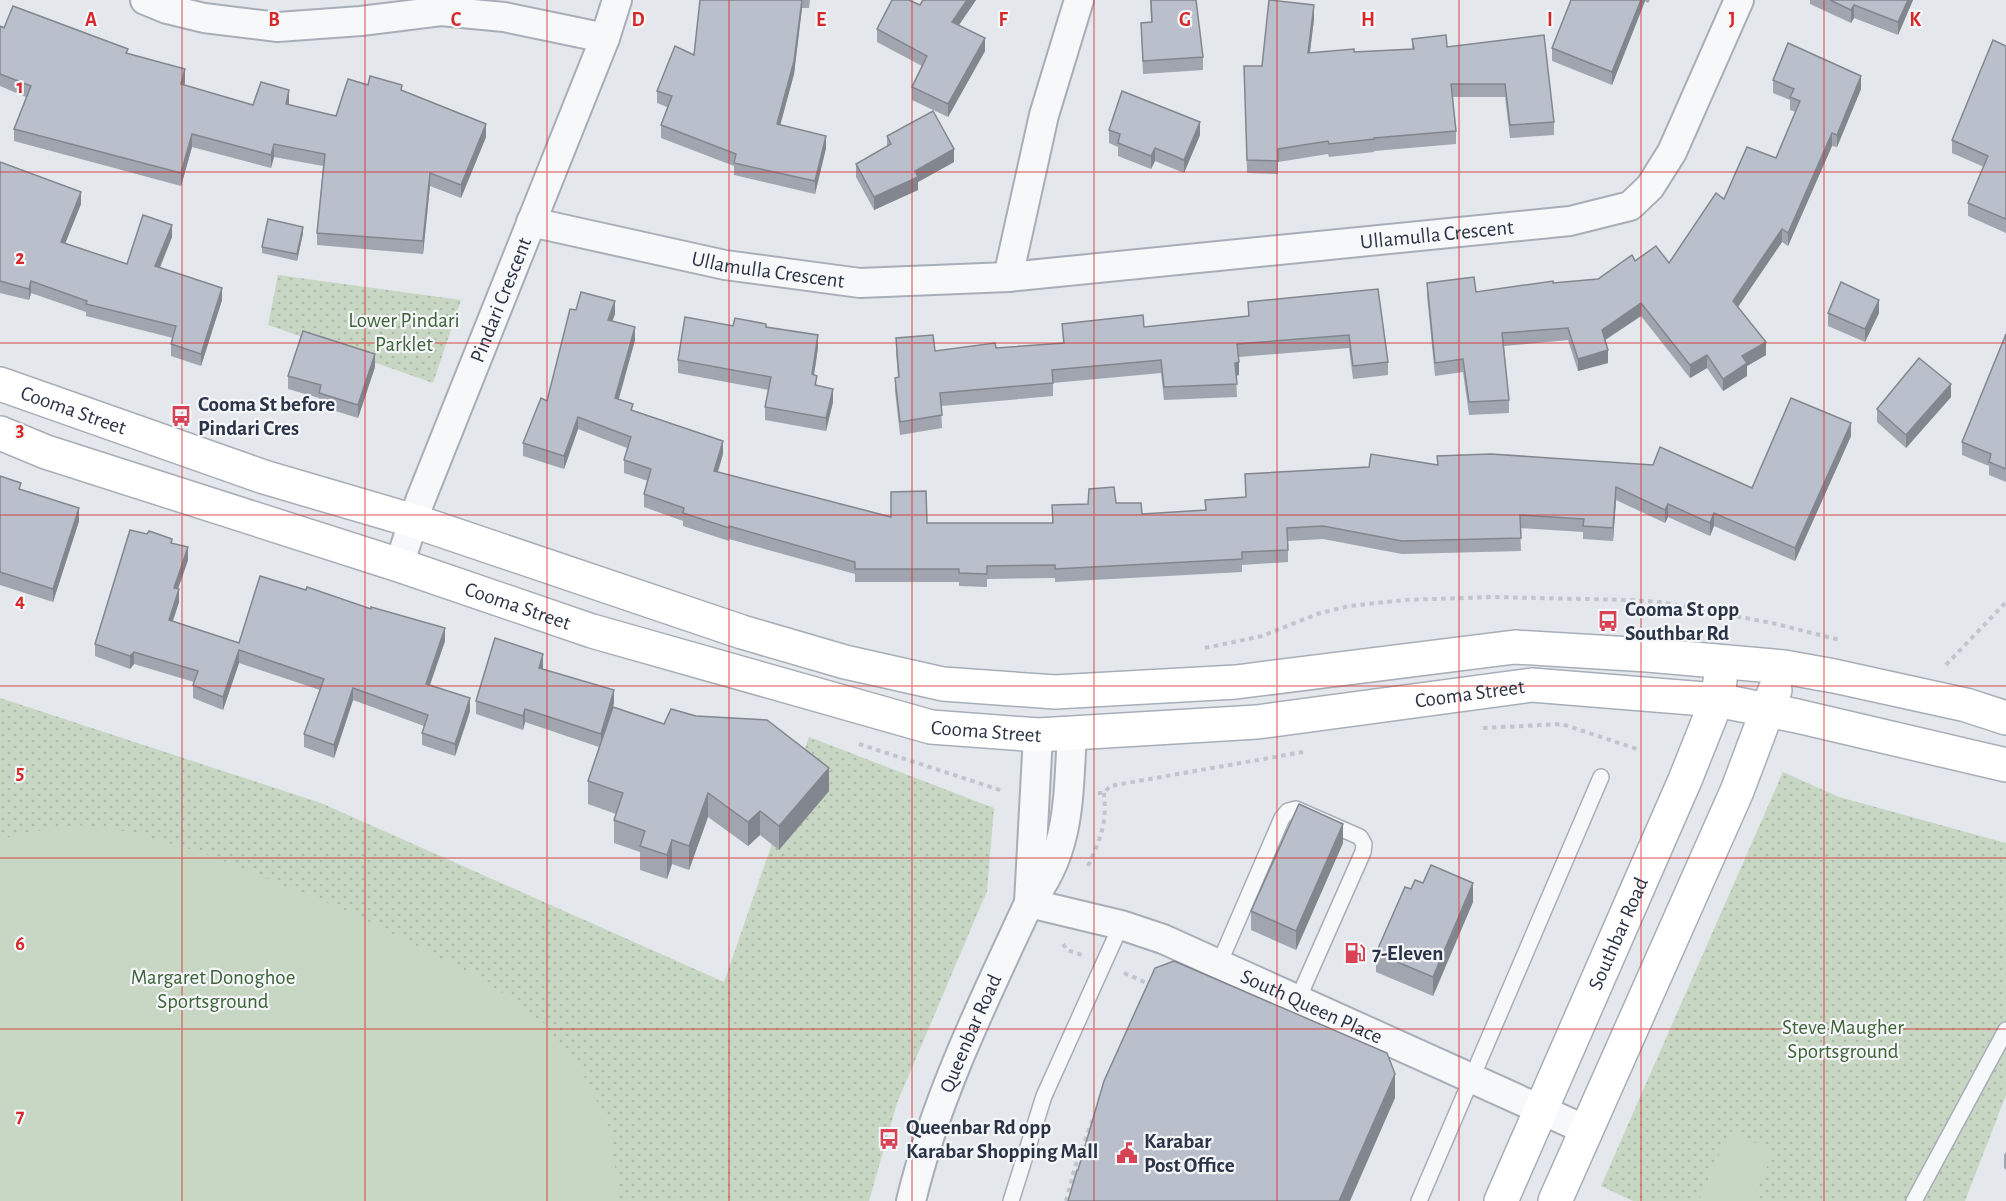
<svg xmlns="http://www.w3.org/2000/svg" width="2006" height="1201" viewBox="0 0 2006 1201" font-family="'Alegreya Sans',sans-serif">
<style>
.green{fill:url(#green-dots)}
.pitch{fill:#c8d7c4}
.lines{fill:none;stroke-linecap:round;stroke-linejoin:round}
.lane-casing{stroke:#a8aeb7;stroke-width:18}
.street-casing{stroke:#a8aeb7;stroke-width:32}
.secondary-casing{stroke:#a8aeb7;stroke-width:36}
.path{stroke:#c2c5cb;stroke-width:4;stroke-dasharray:4.5 4.5;stroke-linecap:butt}
.lane{stroke:#f7f8fa;stroke-width:15}
.street{stroke:#f7f8fa;stroke-width:28}
.secondary{stroke:#fff;stroke-width:33}
.wall{fill:#a0a5af}
.shaded-wall{fill:#82868e}
.building{fill:#bac0cb;stroke:#82868e;stroke-width:1.5}
.grid{fill:none;stroke:#d62828;stroke-width:1.5;stroke-opacity:0.55}
.labels{text-anchor:middle;stroke-width:4.5;stroke-linejoin:round;paint-order:stroke}
.street-label{font-size:21px;fill:#2a3446;stroke:#f4f6f9}
.park-label{font-size:21px;fill:#3d6336;stroke:#f4f6f9}
.poi-label{font-size:21px;font-weight:bold;fill:#2a3446;stroke:#f4f6f9;text-anchor:start}
.grid-label{font-size:20px;text-anchor:middle;font-weight:bold;fill:#d62828;stroke:#f4f6f9;stroke-width:4.5;stroke-linejoin:round;paint-order:stroke}
</style>
<defs>
<pattern id="green-dots" width="8" height="8" patternUnits="userSpaceOnUse" patternTransform="scale(1.5)"><rect width="8" height="8" fill="#c8d7c4"/><path d="M2 2h.1M6 6h.1" fill="none" stroke="#acb9aa" stroke-width="1.8" stroke-linecap="round"/></pattern>
</defs>
<rect width="100%" height="100%" fill="#e4e7ec"/>
<g class="green">
<path d="M278 275 461 300 433 383 268 325Z"/>
<path d="M0 698 321 803 724 982 809 737 994 808 987 891 897 1103 869 1201H0Z"/>
<path d="M1783 772 1839 797 2006 843V1095L1965 1201H1633L1601 1186Z"/>
</g>
<g class="pitch">
<path d="M76 825 131 832 203 853 343 909 484 980 545 1024 579 1067 607 1120 619 1190V1201H0V840L18 834Z"/>
<path d="M1729 1131 1774 1151 1752 1201H1699Z"/>
</g>
<g class="lines">
<defs>
<g id="lane">
<path d="M1219 964 1282 818 1288 811 1296 809 1360 837 1364 844 1363 852 1298 999"/>
<path d="M1011 1201 1044 1096 1121 925"/>
<path d="M1419 1201 1601 777"/>
<path d="M1914 1201 2006 1030"/>
</g>
<g id="street">
<path d="M145 0 167 9 204 18 278 27 361 21 441 11 504 17 605 38"/>
<path id="s1" d="M531 222 725 265 860 283 1008 277 1570 221 1630 206 1650 187 1672 152 1739 0"/>
<path d="M1008 277 1044 115 1079 0"/>
<path id="s2" d="M399 565 420 501 605 38 617 0"/>
<path id="s3" d="M1029 903 1121 925 1163 939 1586 1130"/>
<path d="M1029 903 1038 735"/>
<path id="s4" d="M911 1201C936 1097 984 1000 1029 903 1071 851 1068 797 1072 733"/>
</g>
<g id="secondary">
<path id="s5" d="M0 384 264 477 414 521 742 632 845 662 943 684 1055 692 1236 682 1515 647 1648 655 1784 667 1834 676 1966 705 2006 718"/>
<path id="s6" d="M0 433 46 452 399 565 592 631 931 727 1038 735 1257 722 1532 685 1717 700 1797 716 2006 765"/>
<path id="s7" d="M1501 1201 1685 780 1717 700 1720 681"/>
<path d="M1555 1201 1737 791 1775 690"/>
</g>
</defs>
<use href="#lane" class="lane-casing"/>
<use href="#street" class="street-casing"/>
<use href="#secondary" class="secondary-casing"/>
<g class="path">
<path d="M1205 648 1262 636 1317 614 1349 606 1405 600 1492 597 1630 600 1660 602 1772 623 1840 640"/>
<path d="M1946 665 2006 602"/>
<path d="M1483 728 1562 724 1640 750"/>
<path d="M859 744 1003 791"/>
<path d="M1098 793H1104L1110 786 1303 752"/>
<path d="M1088 866C1101 836 1107 826 1104 793"/>
<path d="M1063 944 1067 950 1082 955"/>
<path d="M1124 973 1149 984"/>
<path d="M1066 1201 1075 1167 1094 1116"/>
</g>
<use href="#lane" class="lane"/>
<use href="#street" class="street"/>
<use href="#secondary" class="secondary"/>
</g>
<g class="wall">
<path d="M700 0H810L809 8H802L794 74 780 125 826 148 815 194 734 175V166L661 138V125L667 107 657 103V91L694 55Z"/>
<path d="M923 0H976L959 25 985 51 948 117 912 100V87L922 66 877 42V29L920 5Z"/>
<path d="M1150 0H1196L1203 57V70L1143 74 1141 23 1151 22Z"/>
<path d="M1571 0H1650L1648 3 1645 1 1612 85 1552 61V48Z"/>
<path d="M1810 0H1913L1898 35 1854 18 1851 23 1810 4Z"/>
<path d="M1314 19 1310 53 1354 52 1412 49V39L1447 47 1544 35 1554 122V135L1510 138 1505 97H1453L1456 131V144L1374 151V152L1329 157 1328 154 1278 162V174L1247 173 1244 66H1262Z"/>
<path d="M0 26 128 53 185 82 184 85 253 105 289 103V105L336 116 368 85 402 91 486 137 461 198 430 186 423 254 317 245V233L323 166 274 157 271 168 192 147 181 186 14 141V129L26 97 0 86Z"/>
<path d="M2006 46V233L1968 216V203L1984 167 1952 153V140Z"/>
<path d="M1773 80 1861 89 1837 147 1832 146 1788 246 1782 242 1738 307 1766 355 1747 366V376L1723 391 1707 368 1690 378 1641 316 1605 340 1608 363 1578 371 1568 340 1504 346 1509 400V413L1469 415 1463 372 1435 376 1427 296V283L1476 292 1553 283 1598 279 1635 261 1669 263 1724 199 1776 158 1796 112 1790 110V100L1773 93Z"/>
<path d="M1109 130 1200 135 1184 173 1155 161 1151 169 1118 156V147L1109 143Z"/>
<path d="M887 136 954 162 918 182V190L874 210 856 177V164L887 146Z"/>
<path d="M0 162 81 204 65 243 127 264 172 237 160 268 222 300 201 366 171 356V344L173 338 86 316V312L31 293 29 300 0 293Z"/>
<path d="M303 233 297 261 262 253V247Z"/>
<path d="M1378 289 1388 362V375L1353 379 1349 348 1239 357V375L1236 376 1237 397 1164 400 1161 373 1053 383V396L941 406 942 428 900 435 895 391V378L898 377 896 352V338L935 351 996 348 1063 343 1062 324 1144 327 1248 317V302Z"/>
<path d="M1828 313H1879L1865 342 1828 326Z"/>
<path d="M615 314 612 321 635 340 619 399 633 411 723 454 718 472 891 517 927 523H1052V505L1116 503 1142 514 1205 510V500L1246 497 1245 474 1437 465 1752 488 1851 436 1795 561 1714 526 1710 536 1668 517 1665 523 1616 500 1613 541 1583 539V532L1520 528 1521 551 1402 554 1323 539 1288 541V562L1242 565V572L1055 582V578L987 579V587L959 586V582H855V574L729 539V541L683 526V521L644 507V494L648 481 624 473V460L627 448 578 429 564 469 523 456V443L547 401Z"/>
<path d="M733 326 766 327 818 348 814 375 817 386 833 402 826 431 765 420V407L769 390 678 373V360Z"/>
<path d="M2006 334V482L1989 475V466L1962 455V442Z"/>
<path d="M375 367 358 418 319 406V398L288 389V376Z"/>
<path d="M1951 397 1906 448 1877 422V409Z"/>
<path d="M0 476 21 490 79 521 53 602 0 585Z"/>
<path d="M172 543 188 560 178 589 179 602 173 621 239 643 445 641 430 685 470 711 455 756 422 745V733L424 726 353 700 334 758 304 747V734L320 690 239 663 223 710 193 698V685L194 682 134 664 130 669 95 656V644Z"/>
<path d="M543 667V669L614 703 613 707 829 791 779 850 760 835 748 846 708 817 689 870 672 864 667 879 640 870V852L614 843V820L616 814 588 804V781L599 747 525 722 523 730 476 714V701Z"/>
<path d="M1343 843 1296 950 1251 930V911Z"/>
<path d="M1423 883 1473 902 1433 996 1376 972V953L1411 889Z"/>
<path d="M2006 1152V1170L2004 1168V1155Z"/>
</g>
<g class="shaded-wall">
<path d="M802 0V8L794 74 777 137V124Z"/>
<path d="M967 0H976L952 35V22Z"/>
<path d="M1641 0H1645V1L1612 85V72Z"/>
<path d="M1908 0H1913L1898 35V22Z"/>
<path d="M1314 5V19L1308 66V53Z"/>
<path d="M1854 5V18L1851 23V10Z"/>
<path d="M985 38V51L948 117V104Z"/>
<path d="M185 69V82L181 97V84Z"/>
<path d="M1861 76V89L1837 147V135Z"/>
<path d="M289 90V103L286 117V104Z"/>
<path d="M1200 122V135L1184 173V160Z"/>
<path d="M486 124V137L461 198V185Z"/>
<path d="M1832 133V146L1788 246V233Z"/>
<path d="M192 134V147L181 186V173Z"/>
<path d="M826 136V148L815 194V181Z"/>
<path d="M274 144V157L271 168V155Z"/>
<path d="M1155 148V161L1151 169V156Z"/>
<path d="M954 149V162L918 182V190L874 210V197L915 171Z"/>
<path d="M430 173V186L423 254V241Z"/>
<path d="M81 192V204L61 254V242Z"/>
<path d="M172 225V237L155 278V266Z"/>
<path d="M303 227V233L297 261V254Z"/>
<path d="M1782 229V242L1733 314V301Z"/>
<path d="M31 281V293L29 300V289Z"/>
<path d="M222 288V300L201 366V354Z"/>
<path d="M1879 300V313L1865 342V329Z"/>
<path d="M615 301V314L608 333V320Z"/>
<path d="M1641 303V316L1602 342V330Z"/>
<path d="M635 327V340L615 411V398Z"/>
<path d="M818 335V348L812 387V374Z"/>
<path d="M1766 342V355L1747 366V376L1723 391V379L1742 356Z"/>
<path d="M1608 350V363L1578 371V359Z"/>
<path d="M375 354V367L358 418V405Z"/>
<path d="M1707 355V368L1690 378V365Z"/>
<path d="M1239 362V375L1235 376V363Z"/>
<path d="M1951 384V397L1906 448V435Z"/>
<path d="M833 389V402L826 431V418Z"/>
<path d="M578 417V429L564 469V456Z"/>
<path d="M1851 423V436L1795 561V548Z"/>
<path d="M723 441V454L714 484V471Z"/>
<path d="M1616 487V500L1613 541V528Z"/>
<path d="M1668 504V517L1665 523V510Z"/>
<path d="M79 508V521L53 602V589Z"/>
<path d="M1714 513V526L1710 536V523Z"/>
<path d="M188 547V560L174 600V588Z"/>
<path d="M179 589V602L169 632V620Z"/>
<path d="M445 628V641L426 696V684Z"/>
<path d="M239 650V663L223 710V697Z"/>
<path d="M134 652V664L130 669V656Z"/>
<path d="M543 654V667L539 681V668Z"/>
<path d="M353 688V700L334 758V745Z"/>
<path d="M614 690V703L601 747V734Z"/>
<path d="M470 698V711L455 756V744Z"/>
<path d="M525 709V722L523 730V716Z"/>
<path d="M829 768V791L779 850V826Z"/>
<path d="M708 793V817L689 870V846Z"/>
<path d="M760 811V835L748 846V822Z"/>
<path d="M1343 824V843L1296 950V931Z"/>
<path d="M672 840V864L667 879V855Z"/>
<path d="M1473 883V902L1433 996V977Z"/>
<path d="M1395 1074V1098L1350 1201H1339Z"/>
</g>
<g class="building">
<path d="M700 0H802L794 61 777 124 826 136 815 181 734 163 736 154 661 125 672 96 657 91 675 46 694 55Z"/>
<path d="M892 0H909L920 5 923 0H967L952 22 985 38 948 104 912 87 927 56 877 29Z"/>
<path d="M1151 0H1196L1203 57 1143 61 1141 23 1152 22Z"/>
<path d="M1269 0 1314 5 1308 53 1354 49V52L1414 49 1412 39 1446 35 1447 47 1544 35 1554 122 1510 125 1505 84H1451L1456 131 1374 138V139L1329 144 1328 141 1278 149V161L1247 160 1244 66H1262Z"/>
<path d="M1571 0H1641L1612 72 1552 48Z"/>
<path d="M1830 0H1908L1898 22 1854 5 1851 10Z"/>
<path d="M13 6 128 49 126 53 185 69 181 84 253 105 261 82 289 90 286 104 336 116 348 79 368 85 370 76 402 85 401 90 486 124 461 185 430 173 423 241 317 233 325 154 274 144 271 155 192 134 181 173 14 129 31 86 0 74V26L4 28Z"/>
<path d="M1993 40 2006 46V219L1968 203 1988 156 1952 140Z"/>
<path d="M1788 43 1861 76 1837 135 1832 133 1788 233 1782 229 1733 301 1766 342 1742 356 1747 363 1723 379 1707 355 1690 365 1641 303 1602 330 1608 350 1578 359 1568 328 1502 333 1509 400 1469 402 1463 359 1435 363 1427 283 1474 277 1476 292 1553 281V283L1598 279 1632 255 1635 261 1656 246 1669 263 1716 193 1724 199 1747 147 1776 158 1800 101 1790 97 1794 89 1773 80Z"/>
<path d="M1122 91 1200 122 1184 160 1155 148 1151 156 1118 143 1120 134 1109 130Z"/>
<path d="M933 111 954 149 915 171 918 177 874 197 856 164 891 144 887 136Z"/>
<path d="M0 162 81 192 61 242 127 264 143 215 172 225 155 266 222 288 201 354 171 344 176 326 86 304 87 301 31 281 29 289 0 281Z"/>
<path d="M268 219 303 227 297 254 262 247Z"/>
<path d="M1841 282 1879 300 1865 329 1828 313Z"/>
<path d="M1378 289 1388 362 1353 366 1349 335 1237 344 1239 362 1235 363 1237 384 1164 387 1161 360 1052 370 1053 383 940 393 942 415 900 422 895 378 899 377 896 338 933 335 935 351 995 343 996 348 1064 343 1062 324 1143 315 1144 327 1249 316 1248 302Z"/>
<path d="M581 292 615 301 608 320 635 327 615 398 633 404 631 410 723 441 714 471 891 517V492L926 491 927 523H1053L1052 505 1088 504 1089 489 1114 487 1116 503H1141L1142 514 1206 510 1205 500 1246 497 1245 474 1369 467 1371 454 1438 465 1437 456 1491 454 1653 465 1660 447 1752 488 1791 398 1851 423 1795 548 1714 513 1710 523 1668 504 1665 510 1616 487 1613 528 1583 526 1584 519 1520 515 1521 538 1402 541 1323 526 1287 528 1288 550 1242 552V559L1055 569V565L987 566V574L959 573V569H855V562L729 526V528L683 513 684 508 644 494 651 469 624 460 631 437 578 417 564 456 523 443 541 398 547 401 570 309 576 310Z"/>
<path d="M685 317 733 326 735 318 766 324V327L818 335 812 374 817 376 815 385 833 389 826 418 765 407 771 377 678 360Z"/>
<path d="M303 331 375 354 358 405 319 393 321 385 288 376Z"/>
<path d="M2006 334V469L1989 462 1991 454 1962 442Z"/>
<path d="M1919 358 1951 384 1906 435 1877 409Z"/>
<path d="M0 476 21 483 19 489 79 508 53 589 0 572Z"/>
<path d="M130 530 147 534 149 531 172 539 171 543 188 547 174 588 179 589 169 620 239 643 260 576 306 590 307 587 371 609V607L445 628 426 684 470 698 455 744 422 733 428 715 353 688 334 745 304 734 324 679 239 650 223 697 193 685 198 671 134 652 130 656 95 644Z"/>
<path d="M495 638 543 654 539 668 614 690 601 734 525 709 523 716 476 701Z"/>
<path d="M613 707 664 724 671 709 696 716 767 720 829 768 779 826 760 811 748 822 708 793 689 846 672 840 667 855 640 846 645 831 614 820 623 793 588 781Z"/>
<path d="M1299 804 1343 824 1296 931 1251 911Z"/>
<path d="M1431 865 1473 883 1433 977 1376 953 1405 887 1411 889 1415 880 1423 883Z"/>
<path d="M1174 961 1387 1053 1395 1074 1339 1201H1068L1077 1170H1078L1104 1081 1155 968Z"/>
</g>
<path class="grid" d="M182 0V1201M365 0V1201M547 0V1201M729 0V1201M912 0V1201M1094 0V1201M1277 0V1201M1459 0V1201M1641 0V1201M1824 0V1201M0 172H2006M0 343H2006M0 515H2006M0 686H2006M0 858H2006M0 1029H2006"/>
<defs>
<symbol id="bus-bare" viewBox="-9 -9 18 18"><path d="M-5-6H5V4H4V6H2V4H-2V6H-4V4H-5ZM-3.5-4V0h7V-4ZM-3.5 1.2v1.5H-2V1.2ZM2 1.2v1.5H3.5V1.2Z" fill="#d84255" stroke="#f4f6f9" stroke-width="2.5" paint-order="stroke"/></symbol>
<symbol id="fuel-bare" viewBox="-9 -9 18 18"><path d="M-5.5-6h7V0h2V4h1.3V-2.5L3-4.5l.8-.8L6-3V5H2.5V1h-1V6h-7ZM-4.2-4.7v3.2H.2V-4.7Z" fill="#d84255" stroke="#f4f6f9" stroke-width="2.5" paint-order="stroke"/></symbol>
<symbol id="civic-bare" viewBox="-9 -9 18 18"><path d="M-.6-6.5H3V-4.5H.6V-3L4-1V1h2V6H-6V1h2V-1L-.6-3ZM-1.2 2.5V6h2.4V2.5Z" fill="#d84255" stroke="#f4f6f9" stroke-width="2.5" paint-order="stroke"/></symbol>
</defs>
<g fill-rule="evenodd">
<use href="#bus-bare" x="166" y="401" width="30" height="30"/>
<use href="#bus-bare" x="1593" y="606" width="30" height="30"/>
<use href="#fuel-bare" x="1340" y="938" width="30" height="30"/>
<use href="#bus-bare" x="874" y="1124" width="30" height="30"/>
<use href="#civic-bare" x="1112" y="1138" width="30" height="30"/>
</g>
<g class="labels">
<g class="street-label">
<text dy="7" stroke="none"><textPath href="#s1" startOffset="914">Ullamulla Crescent</textPath></text>
<text dy="7" stroke="none"><textPath href="#s1" startOffset="242">Ullamulla Crescent</textPath></text>
<text dy="7" stroke="none"><textPath href="#s2" startOffset="284">Pindari Crescent</textPath></text>
<text dy="7" stroke="none"><textPath href="#s5" startOffset="78">Cooma Street</textPath></text>
<text dy="7" stroke="none"><textPath href="#s6" startOffset="546">Cooma Street</textPath></text>
<text dy="7" stroke="none"><textPath href="#s6" startOffset="1518">Cooma Street</textPath></text>
<text dy="7" stroke="none"><textPath href="#s6" startOffset="1032">Cooma Street</textPath></text>
<text dy="7" stroke="none"><textPath href="#s7" startOffset="292">Southbar Road</textPath></text>
<text dy="7" stroke="none"><textPath href="#s3" startOffset="302">South Queen Place</textPath></text>
<text dy="7" stroke="none"><textPath href="#s4" startOffset="178">Queenbar Road</textPath></text>
</g>
<g class="park-label">
<text x="404" y="327">Lower Pindari<tspan x="404" dy="24">Parklet</tspan></text>
<text x="213" y="984">Margaret Donoghoe<tspan x="213" dy="24">Sportsground</tspan></text>
<text x="1843" y="1034">Steve Maugher<tspan x="1843" dy="24">Sportsground</tspan></text>
</g>
<g class="poi-label">
<text x="198" y="411">Cooma St before<tspan x="198" dy="24">Pindari Cres</tspan></text>
<text x="1625" y="616">Cooma St opp<tspan x="1625" dy="24">Southbar Rd</tspan></text>
<text x="1372" y="960">7-Eleven</text>
<text x="906" y="1134">Queenbar Rd opp<tspan x="906" dy="24">Karabar Shopping Mall</tspan></text>
<text x="1144" y="1148">Karabar<tspan x="1144" dy="24">Post Office</tspan></text>
</g>
</g>
<g class="grid-label">
<text x="91" y="26">A</text>
<text x="274" y="26">B</text>
<text x="456" y="26">C</text>
<text x="638" y="26">D</text>
<text x="821" y="26">E</text>
<text x="1003" y="26">F</text>
<text x="1185" y="26">G</text>
<text x="1368" y="26">H</text>
<text x="1550" y="26">I</text>
<text x="1732" y="26">J</text>
<text x="1915" y="26">K</text>
<text x="20" y="93">1</text>
<text x="20" y="264">2</text>
<text x="20" y="436">3</text>
<text x="20" y="607">4</text>
<text x="20" y="779">5</text>
<text x="20" y="950">6</text>
<text x="20" y="1122">7</text>
</g>
</svg>
